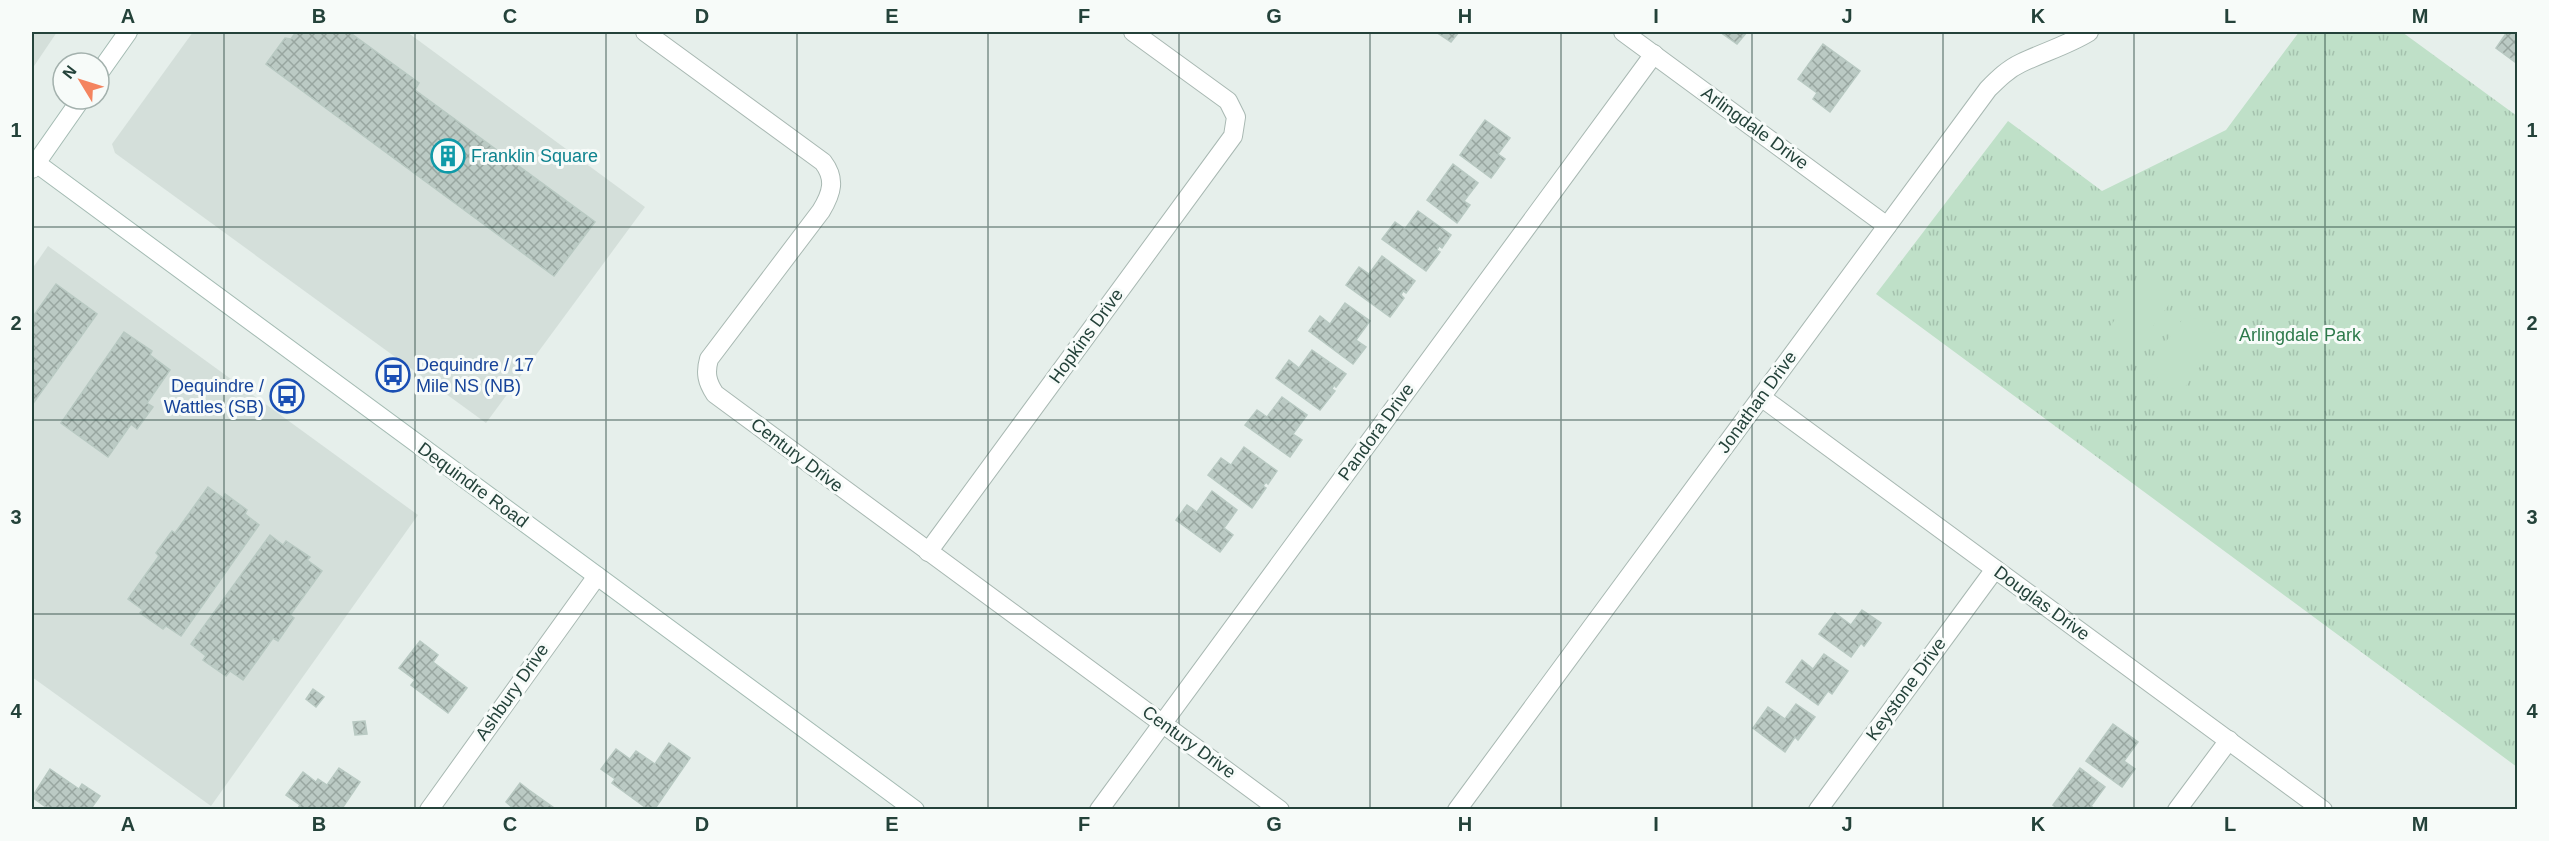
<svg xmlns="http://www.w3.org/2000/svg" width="2549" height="841" viewBox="0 0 2549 841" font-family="Helvetica,sans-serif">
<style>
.built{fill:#d4dfda}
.grass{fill:url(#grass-tufts)}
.pitch{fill:#bfe0c8}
.building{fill:url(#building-cross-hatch);stroke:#b8c9c2;stroke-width:1.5}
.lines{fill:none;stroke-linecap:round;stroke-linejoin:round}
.street-casing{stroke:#a8b8b2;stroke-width:20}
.secondary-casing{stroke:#a4bbb3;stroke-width:20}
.street{stroke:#fff;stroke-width:18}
.secondary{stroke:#fff;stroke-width:18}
.grid{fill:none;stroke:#24423a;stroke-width:1.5;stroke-opacity:0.55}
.labels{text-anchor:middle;stroke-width:6;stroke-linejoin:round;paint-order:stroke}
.street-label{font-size:18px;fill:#24423a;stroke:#f7fbf9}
.culture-label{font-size:18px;fill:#0d838f;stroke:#f7fbf9;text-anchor:start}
.park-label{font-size:18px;fill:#2d7a4b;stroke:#f7fbf9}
.transit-label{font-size:18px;fill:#164399;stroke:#f7fbf9;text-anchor:start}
.neatline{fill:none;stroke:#24423a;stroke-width:2}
.grid-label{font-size:20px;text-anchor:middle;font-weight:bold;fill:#24423a}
</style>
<defs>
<pattern id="grass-tufts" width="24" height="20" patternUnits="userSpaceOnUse" patternTransform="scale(1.5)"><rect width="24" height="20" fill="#bfe0c8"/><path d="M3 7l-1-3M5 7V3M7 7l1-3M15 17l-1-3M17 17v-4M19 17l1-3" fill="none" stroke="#a4c1ad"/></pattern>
<pattern id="building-cross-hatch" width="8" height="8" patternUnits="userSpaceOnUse" patternTransform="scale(1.5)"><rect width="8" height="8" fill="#bbcac4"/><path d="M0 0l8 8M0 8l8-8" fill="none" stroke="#98a6a0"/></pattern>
</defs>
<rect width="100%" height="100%" fill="#e6efeb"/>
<g class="built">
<path d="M32 32H57L32 69Z"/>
<path d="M193 32H407L645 207 486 423 115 153 112 144Z"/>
<path d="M48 246 418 515 211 806 32 677V269Z"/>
</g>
<path class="grass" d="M2299 32H2402L2517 116V767L1876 294 2008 121 2102 191 2226 130Z"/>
<g class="pitch">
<path d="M2145 278 2173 299 2129 359 2101 339Z"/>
<path d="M2187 313 2221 338 2180 394 2146 369Z"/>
</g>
<g class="building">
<path d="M296 32H349L419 83 415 90 595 222 554 276 266 64 285 38 291 39Z"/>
<path d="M1436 32H1459L1451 42Z"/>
<path d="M1720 32H1747L1737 44Z"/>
<path d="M2507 32H2518V59L2515 62 2496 48Z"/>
<path d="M1823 44 1860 71 1830 112 1813 99 1817 93 1798 79Z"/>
<path d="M1485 120 1510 138 1498 154 1505 159 1491 178 1460 155Z"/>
<path d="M1453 164 1478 183 1464 201 1470 205 1457 223 1427 200Z"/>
<path d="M1418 211 1451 235 1442 248 1439 246 1437 250 1440 252 1426 271 1382 239 1395 222 1405 229Z"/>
<path d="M1382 256 1415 281 1406 293 1403 291 1401 295 1404 298 1390 317 1346 285 1359 267 1369 274Z"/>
<path d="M56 284 97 314 32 405V318Z"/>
<path d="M1345 303 1370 321 1356 340 1366 347 1353 364 1309 331 1320 316 1330 324Z"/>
<path d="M124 332 152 351 150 355 170 370 147 403 153 407 137 429 131 424 108 457 61 423Z"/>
<path d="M1312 350 1346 374 1336 387 1334 385 1332 389 1335 391 1320 410 1276 378 1289 360 1299 368Z"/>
<path d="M1282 397 1307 415 1293 434 1302 440 1290 457 1245 425 1257 410 1267 417Z"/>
<path d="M1244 447 1277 471 1268 484 1266 482 1263 486 1266 488 1252 508 1208 475 1221 458 1231 465Z"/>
<path d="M208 487 223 498 225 494 247 510 245 514 259 525 181 636 166 626 163 629 140 613 143 610 128 599 159 556 156 553 172 531 175 533Z"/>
<path d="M1212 491 1237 510 1224 528 1233 535 1220 552 1176 520 1187 505 1197 512Z"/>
<path d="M270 535 283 545 286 541 310 557 307 560 322 571 290 615 294 618 278 641 273 638 243 680 230 671 226 676 203 660 206 656 191 644Z"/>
<path d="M1862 610 1881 623 1864 646 1861 643 1851 657 1819 634 1835 613 1851 625Z"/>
<path d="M420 641 438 655 433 662 467 688 448 713 411 685 415 680 399 668Z"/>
<path d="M1824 654 1848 671 1832 694 1828 691 1818 705 1786 682 1802 660 1813 669Z"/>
<path d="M313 689 324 697 316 707 306 699Z"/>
<path d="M1796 704 1815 717 1798 740 1795 737 1785 752 1753 728 1768 707 1785 719Z"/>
<path d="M365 721 367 734 355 735 353 722Z"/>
<path d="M2113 724 2138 742 2124 761 2135 769 2122 787 2086 761Z"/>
<path d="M669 743 690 758 654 810H649L612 783 615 779 601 769 616 749 630 759 636 751 655 764Z"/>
<path d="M339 768 360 782 341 810H297L300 805 286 795 303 772 316 782 318 779 327 785Z"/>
<path d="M2080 768 2105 787 2091 806 2096 810H2059L2053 805Z"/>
<path d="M50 769 79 789 82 784 100 796 90 810H50L32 797Z"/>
<path d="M520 783 529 790 557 810H515L506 802Z"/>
</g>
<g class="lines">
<defs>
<g id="street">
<path d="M645 32 823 162C836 179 832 193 821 211L709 359C705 373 707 382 715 394L1280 810"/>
<path d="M1623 32 1887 226"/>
<path d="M1761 397 2323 810"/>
<path d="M928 552 1233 136 1236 117 1228 101 1133 32"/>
<path d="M429 810 597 576"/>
<path d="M1099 810 1654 54"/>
<path d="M1457 810 1988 89C1998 79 2008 69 2021 63 2044 52 2068 45 2089 32"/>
<path d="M1818 810 1995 569"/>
<path d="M2177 810 2229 740"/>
</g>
<g id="secondary">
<path d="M99 73 128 32"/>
<path d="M32 160 915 810"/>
<path d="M32 169 81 99"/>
</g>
</defs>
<use href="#street" class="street-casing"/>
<use href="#secondary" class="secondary-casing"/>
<use href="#street" class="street"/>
<use href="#secondary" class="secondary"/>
</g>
<path class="grid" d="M224 32V810M415 32V810M606 32V810M797 32V810M988 32V810M1179 32V810M1370 32V810M1561 32V810M1752 32V810M1943 32V810M2134 32V810M2325 32V810M32 227H2518M32 420H2518M32 614H2518"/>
<defs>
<symbol id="building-ring" viewBox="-11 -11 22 22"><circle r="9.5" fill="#f7fbf9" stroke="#0f9aa8" stroke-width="1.5"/><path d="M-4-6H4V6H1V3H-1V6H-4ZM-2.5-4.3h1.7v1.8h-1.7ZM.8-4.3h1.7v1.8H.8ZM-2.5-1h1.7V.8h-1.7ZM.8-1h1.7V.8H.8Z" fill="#0f9aa8"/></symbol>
<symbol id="bus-ring" viewBox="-11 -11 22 22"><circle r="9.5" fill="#f7fbf9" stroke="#1a4fb4" stroke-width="1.5"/><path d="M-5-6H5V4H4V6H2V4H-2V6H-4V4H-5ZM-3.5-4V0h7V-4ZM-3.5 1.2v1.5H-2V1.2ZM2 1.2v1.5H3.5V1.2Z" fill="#1a4fb4"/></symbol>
</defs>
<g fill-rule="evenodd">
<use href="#building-ring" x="429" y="137" width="38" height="38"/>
<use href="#bus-ring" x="374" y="356" width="38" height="38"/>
<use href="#bus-ring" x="268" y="377" width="38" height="38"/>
</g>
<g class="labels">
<g class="street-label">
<text transform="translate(1755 128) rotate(36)" y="6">Arlingdale Drive</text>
<text transform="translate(1086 336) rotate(-54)" y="6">Hopkins Drive</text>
<text transform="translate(1757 402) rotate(-54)" y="6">Jonathan Drive</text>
<text transform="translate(1376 432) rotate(-54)" y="6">Pandora Drive</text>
<text transform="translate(797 455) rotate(37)" y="6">Century Drive</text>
<text transform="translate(473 485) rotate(36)" y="6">Dequindre Road</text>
<text transform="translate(2042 603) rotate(36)" y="6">Douglas Drive</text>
<text transform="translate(1906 689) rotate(-54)" y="6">Keystone Drive</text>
<text transform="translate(512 692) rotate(-55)" y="6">Ashbury Drive</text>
<text transform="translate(1189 742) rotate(36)" y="6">Century Drive</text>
</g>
<g class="culture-label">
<text x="471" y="162">Franklin Square</text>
</g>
<g class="park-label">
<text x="2300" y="341">Arlingdale Park</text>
</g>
<g class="transit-label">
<text x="416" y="371">Dequindre / 17<tspan x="416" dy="21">Mile NS (NB)</tspan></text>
<text x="264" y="392" text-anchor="end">Dequindre /<tspan x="264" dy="21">Wattles (SB)</tspan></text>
</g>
</g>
<rect width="2549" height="841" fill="none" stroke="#f7fbf9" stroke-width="66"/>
<g transform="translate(81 81) rotate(308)"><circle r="28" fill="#f7fbf9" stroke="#a3b1ad" stroke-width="1.5"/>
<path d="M0-4.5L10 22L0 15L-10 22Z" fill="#f4845f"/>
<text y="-9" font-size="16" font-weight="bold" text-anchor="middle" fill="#24423a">N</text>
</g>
<rect x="33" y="33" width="2483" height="775" class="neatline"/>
<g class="grid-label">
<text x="128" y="23">A</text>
<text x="319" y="23">B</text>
<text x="510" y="23">C</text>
<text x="702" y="23">D</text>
<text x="892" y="23">E</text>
<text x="1084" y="23">F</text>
<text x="1274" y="23">G</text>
<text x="1465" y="23">H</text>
<text x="1656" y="23">I</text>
<text x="1847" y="23">J</text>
<text x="2038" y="23">K</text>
<text x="2230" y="23">L</text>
<text x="2420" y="23">M</text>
<text x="16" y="137">1</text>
<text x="2532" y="137">1</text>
<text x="16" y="330">2</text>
<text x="2532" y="330">2</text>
<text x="16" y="524">3</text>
<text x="2532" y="524">3</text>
<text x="16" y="718">4</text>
<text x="2532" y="718">4</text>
<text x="128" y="831">A</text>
<text x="319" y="831">B</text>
<text x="510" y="831">C</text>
<text x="702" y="831">D</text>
<text x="892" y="831">E</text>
<text x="1084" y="831">F</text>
<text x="1274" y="831">G</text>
<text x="1465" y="831">H</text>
<text x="1656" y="831">I</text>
<text x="1847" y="831">J</text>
<text x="2038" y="831">K</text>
<text x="2230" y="831">L</text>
<text x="2420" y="831">M</text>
</g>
</svg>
